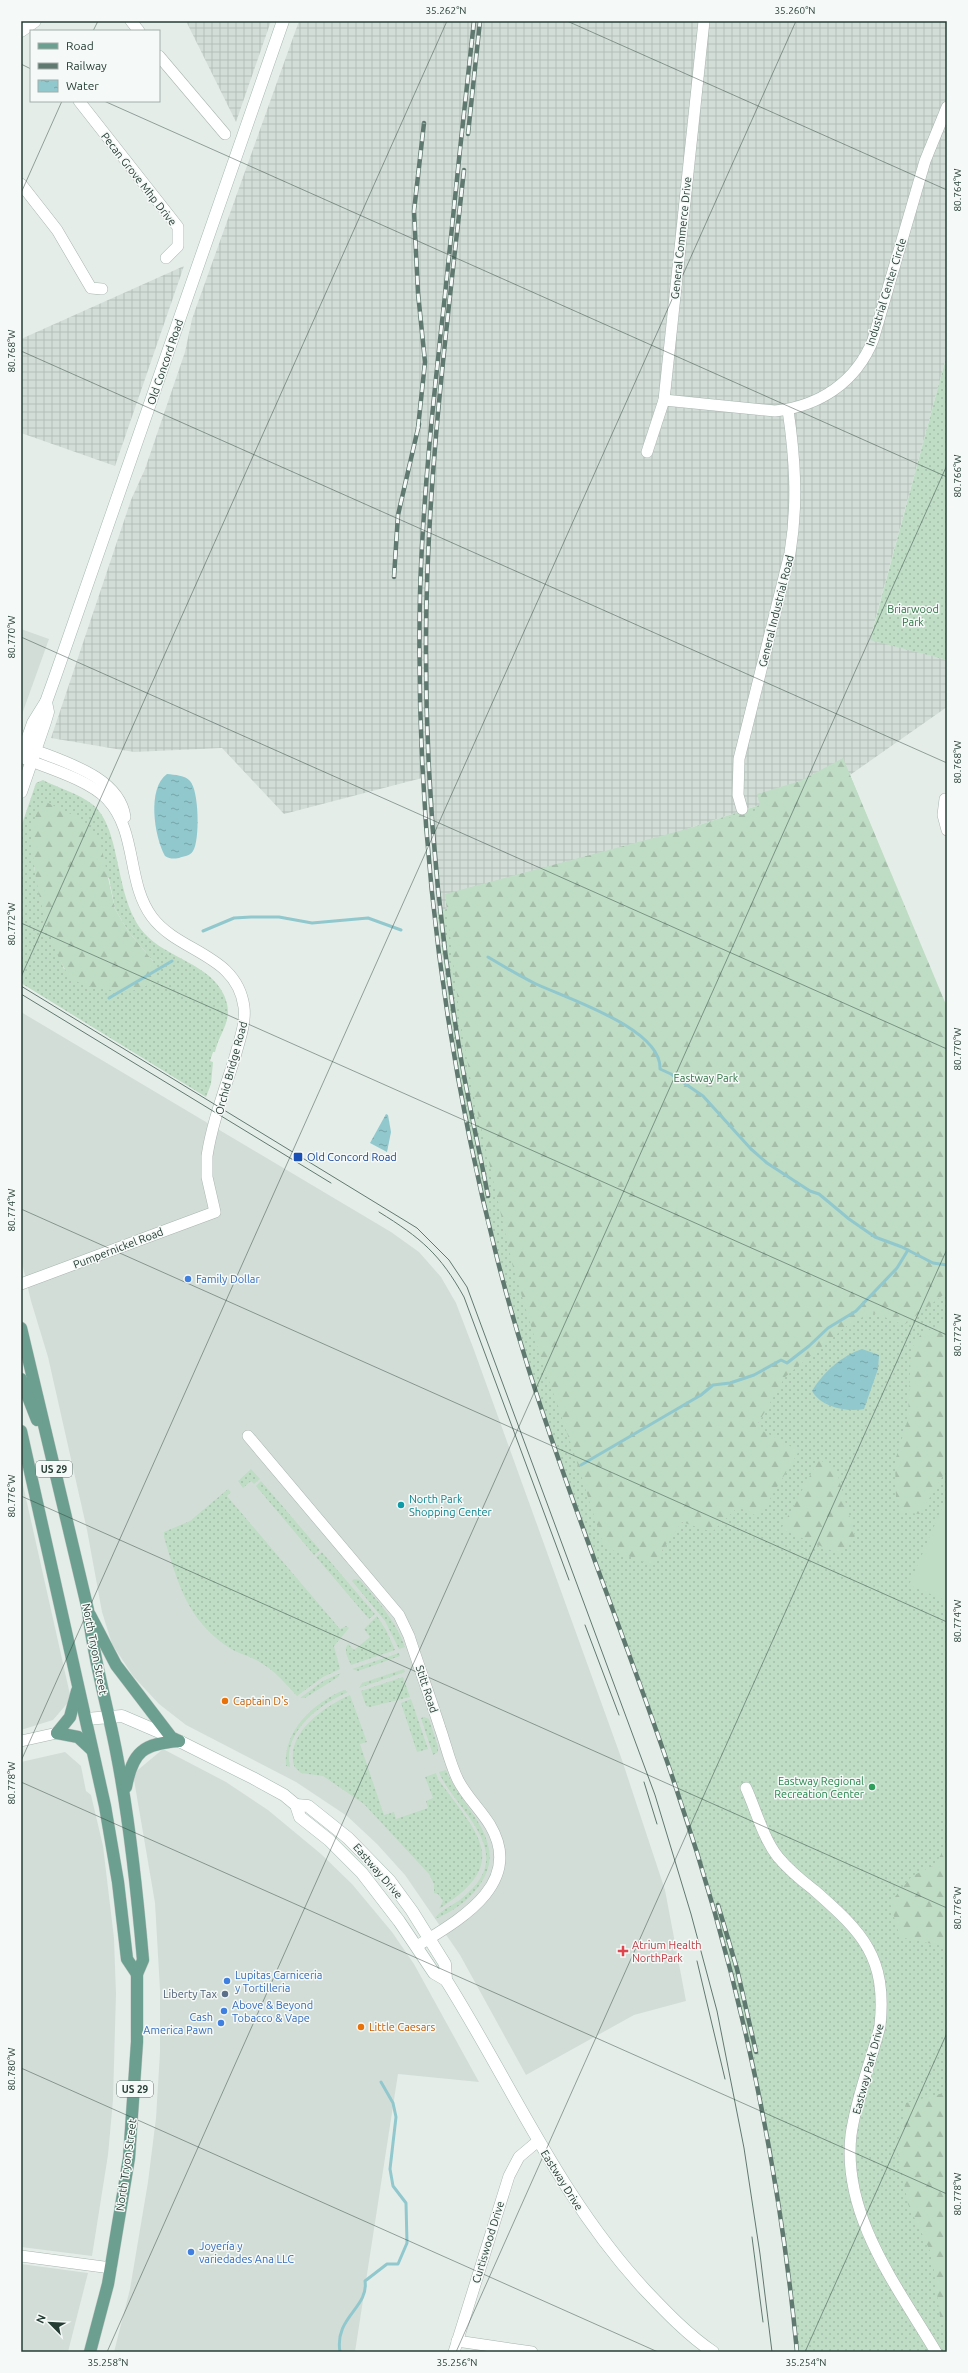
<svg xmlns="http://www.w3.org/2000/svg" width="968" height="2373" viewBox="0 0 968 2373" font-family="Ubuntu,sans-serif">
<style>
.built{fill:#d3ddd8}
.industrial{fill:url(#industrial-grid)}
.grass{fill:url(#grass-dots);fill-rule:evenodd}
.forest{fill:url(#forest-firs)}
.pitch{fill:#bfdcc5}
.water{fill:url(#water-ripples)}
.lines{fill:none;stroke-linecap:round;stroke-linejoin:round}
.stream{stroke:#91c8cd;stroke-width:3}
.street-casing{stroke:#a8b5af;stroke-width:12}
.secondary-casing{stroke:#a4b8b0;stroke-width:13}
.primary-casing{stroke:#c2c9c6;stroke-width:13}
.street{stroke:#fff;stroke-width:11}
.secondary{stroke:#fff;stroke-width:12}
.primary{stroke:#6c9f8f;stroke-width:12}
.tram{stroke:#607970;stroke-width:1}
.rail-casing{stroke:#607970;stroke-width:4.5}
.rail{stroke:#f5f9f7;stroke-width:3;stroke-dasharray:9;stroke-linecap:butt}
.ticks{fill:none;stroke:#253d35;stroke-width:1;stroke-opacity:0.45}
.transit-dot{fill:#1a4fb4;stroke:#f5f9f7;stroke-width:1.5}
.shop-dot{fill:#3f7fe0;stroke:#f5f9f7;stroke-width:1.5}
.culture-dot{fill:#0f9aa8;stroke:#f5f9f7;stroke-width:1.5}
.food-dot{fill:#e8710a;stroke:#f5f9f7;stroke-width:1.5}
.leisure-dot{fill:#2e9e5b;stroke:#f5f9f7;stroke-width:1.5}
.health-dot{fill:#e0444e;stroke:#f5f9f7;stroke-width:1.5}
.service-dot{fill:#5c6f8a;stroke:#f5f9f7;stroke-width:1.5}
.labels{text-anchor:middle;stroke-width:3;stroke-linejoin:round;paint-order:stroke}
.shield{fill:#f5f9f7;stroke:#63756f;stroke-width:1}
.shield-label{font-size:10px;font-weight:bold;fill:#253d35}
.street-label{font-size:11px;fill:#253d35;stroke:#f5f9f7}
.park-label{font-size:11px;fill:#327247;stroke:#f5f9f7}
.transit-label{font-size:11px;fill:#164399;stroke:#f5f9f7;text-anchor:start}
.shop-label{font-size:11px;fill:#366cbe;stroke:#f5f9f7;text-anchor:start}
.culture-label{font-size:11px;fill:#0d838f;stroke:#f5f9f7;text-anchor:start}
.food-label{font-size:11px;fill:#c56008;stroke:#f5f9f7;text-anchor:start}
.leisure-label{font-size:11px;fill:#27864d;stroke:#f5f9f7;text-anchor:end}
.health-label{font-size:11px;fill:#be3a42;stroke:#f5f9f7;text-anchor:start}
.service-label{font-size:11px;fill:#4e5e75;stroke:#f5f9f7;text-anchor:end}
.neatline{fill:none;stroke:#253d35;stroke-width:1.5}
.ticks-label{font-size:10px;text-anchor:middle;fill:#253d35}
</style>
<defs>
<pattern id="industrial-grid" width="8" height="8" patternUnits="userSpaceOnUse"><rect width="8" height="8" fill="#d3ddd8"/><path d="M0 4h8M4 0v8" fill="none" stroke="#b5bfba"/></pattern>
<pattern id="grass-dots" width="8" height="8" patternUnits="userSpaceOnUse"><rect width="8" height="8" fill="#bfdcc5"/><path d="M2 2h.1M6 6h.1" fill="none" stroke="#a4beaa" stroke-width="1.8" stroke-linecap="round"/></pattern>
<pattern id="forest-firs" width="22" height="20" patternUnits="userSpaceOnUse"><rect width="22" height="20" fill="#bfdcc5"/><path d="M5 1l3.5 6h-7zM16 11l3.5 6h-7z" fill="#a4beaa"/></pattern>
<pattern id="water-ripples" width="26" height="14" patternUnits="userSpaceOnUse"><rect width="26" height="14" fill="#91c8cd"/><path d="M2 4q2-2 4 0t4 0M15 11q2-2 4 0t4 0" fill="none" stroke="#76a4a7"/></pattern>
</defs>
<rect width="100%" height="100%" fill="#e5ede9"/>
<g class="built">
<path d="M21 629 49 639 21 717Z"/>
<path d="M21 1012 391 1232 419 1252 441 1277 456 1303 474 1350 622 1760 665 1890 686 2001 634 2015 526 2075 460 1955 405 1875 377 1844 347 1816 296 1782 186 1725 159 1704 133 1676 112 1644 102 1612 87 1530 48 1357 31 1301 21 1259Z"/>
<path d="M21 1476 71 1699 53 1720 21 1730Z"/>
<path d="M163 1749 226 1782 268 1810 321 1854 352 1884 392 1932 414 1964 479 2082 398 2074 355 2352H114L130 2289 148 2182 156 2118 160 2052V1990L155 1903 133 1774Z"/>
<path d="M65 1752 81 1766 86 1791 91 1795 103 1846 114 1938 116 1994 113 2100 108 2155 92 2256 21 2247V1762Z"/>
<path d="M21 2264 88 2273 68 2352H21Z"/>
</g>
<g class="industrial">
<path d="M186 21H271L236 122Z"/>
<path d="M299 21H947V354L870 639 947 660V707L850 775 437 912 426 777 284 814 222 748 134 752 51 738 131 500 145 469 185 352 192 319Z"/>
<path d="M184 266 115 466 21 433V339Z"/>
</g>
<g class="grass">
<path d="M947 354V660L870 640Z"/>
<path d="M850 775 947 1011V2352H796C777 2160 738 1973 677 1790 619 1614 546 1445 499 1266 468 1150 452 1031 437 912Z"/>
<path d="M43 780C58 788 78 793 92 804 123 828 113 899 145 934 167 958 210 964 224 995 235 1020 220 1030 215 1052H213L210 1061 213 1062 211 1084 206 1097 21 983V827L36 783ZM34 867 109 878 115 909 128 931 153 961 64 969 48 928Z"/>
<path d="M251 1469 260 1479 254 1484 251 1481 243 1488 238 1481Z"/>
<path d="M261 1481 320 1550 314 1555 256 1486Z"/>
<path d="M228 1489 231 1492 227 1496 340 1629 346 1626 349 1628 334 1646 340 1669 323 1677 297 1696C286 1684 275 1671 261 1663 251 1656 238 1654 228 1647 187 1620 177 1581 164 1537V1532L190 1521Z"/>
<path d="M322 1552 375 1614 369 1619 316 1557Z"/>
<path d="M354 1579 360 1580C378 1601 395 1620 405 1647L399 1649 385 1621 352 1581Z"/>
<path d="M377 1616 386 1630 395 1650 351 1665C348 1658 343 1650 348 1644L354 1650 370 1637 364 1629Z"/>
<path d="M399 1653 400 1656 358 1671 352 1669Z"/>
<path d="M404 1669 405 1672 359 1688 362 1683Z"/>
<path d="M341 1673 338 1677 305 1698H300L323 1681Z"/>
<path d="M403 1677 410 1697 370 1707 366 1706 361 1691Z"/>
<path d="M344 1690 348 1692C320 1704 282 1732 290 1767L286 1766C283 1731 313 1703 344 1690Z"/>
<path d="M350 1695 367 1742 360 1744 384 1815 394 1812 396 1819 428 1808 426 1801 433 1798 425 1777 436 1773 438 1779C478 1835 513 1862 439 1909L443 1901 438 1894 434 1893V1884L429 1874 364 1804 323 1776 301 1773 294 1766C285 1733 325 1706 350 1695Z"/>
<path d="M411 1699 428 1749 417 1752 401 1703Z"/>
<path d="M424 1717 429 1719 438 1747V1752L433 1755 421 1718Z"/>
<path d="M446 1770C462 1809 511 1842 479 1886 468 1901 452 1912 435 1919 437 1912 455 1904 461 1899 518 1855 464 1818 441 1777L439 1772Z"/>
</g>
<g class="forest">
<path d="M843 758 947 1007V1292L904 1325 872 1312 848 1325 785 1377 756 1427 799 1451 759 1517 738 1507 712 1532 682 1522 652 1565 604 1547 574 1453 539 1352 513 1267 472 1088 460 1019 445 894 761 809 757 794 800 781Z"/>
<path d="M46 802 83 820 100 841 115 909 128 931 153 961 157 976C151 987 132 993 120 991 105 989 82 988 71 977 49 954 27 857 33 825 35 816 38 808 46 802Z"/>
<path d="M947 1321V1469L920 1514 901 1512 896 1498 895 1461 908 1419 911 1349 921 1334Z"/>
<path d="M819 1459 837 1472 855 1536 839 1554 781 1529Z"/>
<path d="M947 1844V1947L900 1937 890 1903 912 1876 935 1865Z"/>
<path d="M947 2092V2329L940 2317 932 2255 908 2204 897 2147 906 2103Z"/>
</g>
<path class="pitch" d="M947 1496V1601L909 1585Z"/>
<g class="water">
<path d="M167 774C175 775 185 775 190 781 199 790 200 840 193 851 190 856 184 856 179 858 173 859 170 859 165 856 154 836 147 788 167 774Z"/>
<path d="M386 1114 388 1115 391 1132 387 1152 370 1143Z"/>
<path d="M862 1349 879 1355 878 1369 864 1409C847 1412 822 1408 812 1391 823 1372 842 1356 862 1349Z"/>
</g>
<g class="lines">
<g class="stream">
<path d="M203 931 234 918 251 917H279L312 923 368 918 401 930"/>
<path d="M488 957C503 966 518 975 534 983 565 998 662 1028 660 1069L671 1074 703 1096 751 1149 767 1163 810 1191 819 1194 849 1219 875 1237 902 1247 933 1263 947 1265"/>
<path d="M109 998 172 961"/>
<path d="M581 1465 701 1395 713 1385 730 1383 754 1375 781 1360 787 1363 809 1346 828 1328 856 1311 897 1268 908 1250"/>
<path d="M340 2352C334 2317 369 2308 365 2281L387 2264H398L407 2243 406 2203 393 2186 390 2169 396 2117 393 2103 381 2082"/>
</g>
<defs>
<g id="street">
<path d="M131 21 139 31"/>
<path d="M159 56 225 134"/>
<path d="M79 101 178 227V246L166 258"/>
<path d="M21 184 57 230 91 288 102 289"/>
<path d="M664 400 775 411C820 406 856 382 873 340L925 161 947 107"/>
<path d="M647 452 664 400 704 21"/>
<path d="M27 747C60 761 119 775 125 817"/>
<path d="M945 799 943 815 947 830"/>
<path d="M742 809 738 795 739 759 790 553C798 504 795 458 788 410"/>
<path d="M21 1284 215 1212 207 1177V1156C212 1123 225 1089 235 1057 239 1041 246 1024 244 1007 237 954 179 953 152 917 126 882 138 832 107 799 89 780 48 768 23 758"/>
<path d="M248 1436 399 1615 409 1636C419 1667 430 1697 440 1728 446 1745 450 1764 458 1780 466 1796 480 1809 490 1825 525 1884 459 1920 417 1946"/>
<path d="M21 1741 57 1733"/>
<path d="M746 1788C756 1810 763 1838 778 1857 788 1869 801 1880 814 1890 863 1933 887 1957 880 2026 871 2062 856 2098 851 2135 842 2216 897 2286 936 2352"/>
<path d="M21 2256 111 2268"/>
<path d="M457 2341 532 2352"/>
<path d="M454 2352 509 2176 519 2157 538 2141"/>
</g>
<g id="secondary">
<path d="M21 31 35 21"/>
<path d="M21 757 33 723 46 702 55 677 283 21"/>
<path d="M21 792 45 722 48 712 46 702"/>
<path d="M86 1719 122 1716 171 1737"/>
<path d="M179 1741 253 1778 284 1795 296 1805 300 1817 329 1840 362 1873 399 1921 434 1973 446 1980"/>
<path d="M296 1805 308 1806 348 1838 390 1881 412 1911 445 1964 446 1980C512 2085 560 2199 646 2291 666 2312 688 2335 713 2352"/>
</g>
<g id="primary">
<path d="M21 1328 88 1610C93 1659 108 1707 117 1756 130 1823 137 1891 143 1960L137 1974V2042L129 2158 108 2284 90 2352"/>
<path d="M21 1379 37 1420"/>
<path d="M21 1431 105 1806 118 1882 127 1959 137 1974"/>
<path d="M90 1615 116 1665 171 1737 179 1741"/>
<path d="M57 1733 70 1717 77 1691"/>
<path d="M57 1733 78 1737 92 1750"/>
<path d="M126 1787C133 1751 143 1744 179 1741"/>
</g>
</defs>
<use href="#street" class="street-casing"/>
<use href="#secondary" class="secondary-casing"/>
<use href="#primary" class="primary-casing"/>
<use href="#street" class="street"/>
<use href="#secondary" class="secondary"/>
<use href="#primary" class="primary"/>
<g class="tram">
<path d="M21 986 417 1228 449 1260 467 1287 655 1795 691 1914 717 2011 744 2148 760 2254 772 2352"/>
<path d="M21 994 331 1183"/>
<path d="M379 1212C421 1238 440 1254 464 1297L569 1580"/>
<path d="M585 1625 619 1715"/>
<path d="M644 1782 657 1824"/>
<path d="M697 1961 725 2079"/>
<path d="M752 2237 763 2322"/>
</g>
<defs>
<g id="rail">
<path d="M474 21C464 112 454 204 445 295 434 394 423 493 420 593 415 817 442 1041 497 1258 543 1440 618 1613 677 1791 738 1971 779 2163 797 2352"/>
<path d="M468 134 480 21"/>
<path d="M464 170C447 325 427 479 426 635 425 775 437 915 460 1053 468 1101 479 1148 488 1196"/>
<path d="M418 428 425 362 418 293 414 211 424 123"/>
<path d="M394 577 398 515 419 424"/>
<path d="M718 1905 737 1969 756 2052"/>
</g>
</defs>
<use href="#rail" class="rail-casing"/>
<use href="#rail" class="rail"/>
</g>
<path class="ticks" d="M567 21 947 190M93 31 98 21M21 64 31 69M104 101 947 477M21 193 62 101M21 351 947 763M21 637 947 1049M21 923 947 1335M21 977 447 21M21 1209 947 1622M21 1496 947 1908M21 1761 796 21M21 1782 947 2194M21 2068 658 2352M107 2352 947 465M456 2352 947 1249M805 2352 947 2033"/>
<rect class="transit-dot" x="293" y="1152" width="10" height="10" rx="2"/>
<g class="shop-dot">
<circle cx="188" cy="1279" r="4"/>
<circle cx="227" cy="1981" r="4"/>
<circle cx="224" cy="2011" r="4"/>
<circle cx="221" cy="2023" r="4"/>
<circle cx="191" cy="2252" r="4"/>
</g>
<circle class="culture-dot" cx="401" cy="1505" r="4"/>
<g class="food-dot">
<circle cx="225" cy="1701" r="4"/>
<circle cx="361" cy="2027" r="4"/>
</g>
<circle class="leisure-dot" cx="872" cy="1787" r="4"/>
<path class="health-dot" d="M621 1945h4v4h4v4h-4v4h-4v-4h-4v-4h4z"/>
<circle class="service-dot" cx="225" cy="1994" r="4"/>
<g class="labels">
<g class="shield">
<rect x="36" y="1461" width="36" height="16" rx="3"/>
<rect x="117" y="2081" width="36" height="16" rx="3"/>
</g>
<g class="shield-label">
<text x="54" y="1473">US 29</text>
<text x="135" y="2093">US 29</text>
</g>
<g class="street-label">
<text transform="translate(139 179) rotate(52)" y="4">Pecan Grove Mhp Drive</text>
<text transform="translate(681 238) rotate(-84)" y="4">General Commerce Drive</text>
<text transform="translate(886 292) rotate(-73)" y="4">Industrial Center Circle</text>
<text transform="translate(165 362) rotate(-71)" y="4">Old Concord Road</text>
<text transform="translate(776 611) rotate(-76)" y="4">General Industrial Road</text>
<text transform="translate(231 1068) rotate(-75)" y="4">Orchid Bridge Road</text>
<text transform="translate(118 1248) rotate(-21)" y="4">Pumpernickel Road</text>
<text transform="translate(95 1649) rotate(79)" y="4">North Tryon Street</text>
<text transform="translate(427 1689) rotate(72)" y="4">Stitt Road</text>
<text transform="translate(378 1871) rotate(49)" y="4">Eastway Drive</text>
<text transform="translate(868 2069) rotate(-75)" y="4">Eastway Park Drive</text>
<text transform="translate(126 2165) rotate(-82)" y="4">North Tryon Street</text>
<text transform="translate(562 2180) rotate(58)" y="4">Eastway Drive</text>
<text transform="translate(488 2242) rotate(-73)" y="4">Curtiswood Drive</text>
</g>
<g class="park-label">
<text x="913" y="613">Briarwood<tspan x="913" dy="13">Park</tspan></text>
<text x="706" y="1082">Eastway Park</text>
</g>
<g class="transit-label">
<text x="307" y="1161">Old Concord Road</text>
</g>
<g class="shop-label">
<text x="196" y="1283">Family Dollar</text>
<text x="235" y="1979">Lupitas Carniceria<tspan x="235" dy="13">y Tortilleria</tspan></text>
<text x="232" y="2009">Above &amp; Beyond<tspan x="232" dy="13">Tobacco &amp; Vape</tspan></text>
<text x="213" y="2021" text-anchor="end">Cash<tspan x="213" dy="13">America Pawn</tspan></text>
<text x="199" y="2250">Joyería y<tspan x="199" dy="13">variedades Ana LLC</tspan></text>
</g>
<g class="culture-label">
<text x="409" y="1503">North Park<tspan x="409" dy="13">Shopping Center</tspan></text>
</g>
<g class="food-label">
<text x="233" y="1705">Captain D's</text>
<text x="369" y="2031">Little Caesars</text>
</g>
<g class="leisure-label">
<text x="864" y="1785">Eastway Regional<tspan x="864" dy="13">Recreation Center</tspan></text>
</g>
<g class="health-label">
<text x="632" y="1949">Atrium Health<tspan x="632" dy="13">NorthPark</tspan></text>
</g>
<g class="service-label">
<text x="217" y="1998">Liberty Tax</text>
</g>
</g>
<rect width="968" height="2373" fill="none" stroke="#f5f9f7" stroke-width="44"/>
<rect x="30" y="30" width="130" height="72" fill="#f5f9f7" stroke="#a2aea9"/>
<rect x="38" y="43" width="20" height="6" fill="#6c9f8f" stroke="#a2aea9"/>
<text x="66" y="50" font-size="12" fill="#253d35">Road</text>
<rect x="38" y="63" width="20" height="6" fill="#607970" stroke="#a2aea9"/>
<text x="66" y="70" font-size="12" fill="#253d35">Railway</text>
<rect x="38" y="80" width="20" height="12" fill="url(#water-ripples)" stroke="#a2aea9"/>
<text x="66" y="90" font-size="12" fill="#253d35">Water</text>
<g transform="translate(50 2323) rotate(294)" stroke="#f5f9f7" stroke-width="3" paint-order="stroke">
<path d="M0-3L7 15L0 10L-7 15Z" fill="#253d35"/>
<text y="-6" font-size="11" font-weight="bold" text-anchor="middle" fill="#253d35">N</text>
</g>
<rect x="22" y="22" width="924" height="2329" class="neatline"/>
<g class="ticks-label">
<text x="446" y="14">35.262°N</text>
<text x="795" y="14">35.260°N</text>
<text transform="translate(957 190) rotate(-90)" y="4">80.764°W</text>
<text transform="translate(11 351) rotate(-90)" y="4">80.768°W</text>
<text transform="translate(957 476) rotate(-90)" y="4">80.766°W</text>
<text transform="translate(11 637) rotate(-90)" y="4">80.770°W</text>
<text transform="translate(957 762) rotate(-90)" y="4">80.768°W</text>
<text transform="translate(11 924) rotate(-90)" y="4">80.772°W</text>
<text transform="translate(957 1049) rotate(-90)" y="4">80.770°W</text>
<text transform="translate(11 1210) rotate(-90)" y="4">80.774°W</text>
<text transform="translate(957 1335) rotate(-90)" y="4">80.772°W</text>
<text transform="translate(11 1496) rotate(-90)" y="4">80.776°W</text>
<text transform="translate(957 1621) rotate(-90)" y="4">80.774°W</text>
<text transform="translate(11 1783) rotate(-90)" y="4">80.778°W</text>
<text transform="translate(957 1908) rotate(-90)" y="4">80.776°W</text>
<text transform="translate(11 2069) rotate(-90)" y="4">80.780°W</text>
<text transform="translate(957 2194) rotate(-90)" y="4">80.778°W</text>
<text x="108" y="2366">35.258°N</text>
<text x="457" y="2366">35.256°N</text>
<text x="806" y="2366">35.254°N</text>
</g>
</svg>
